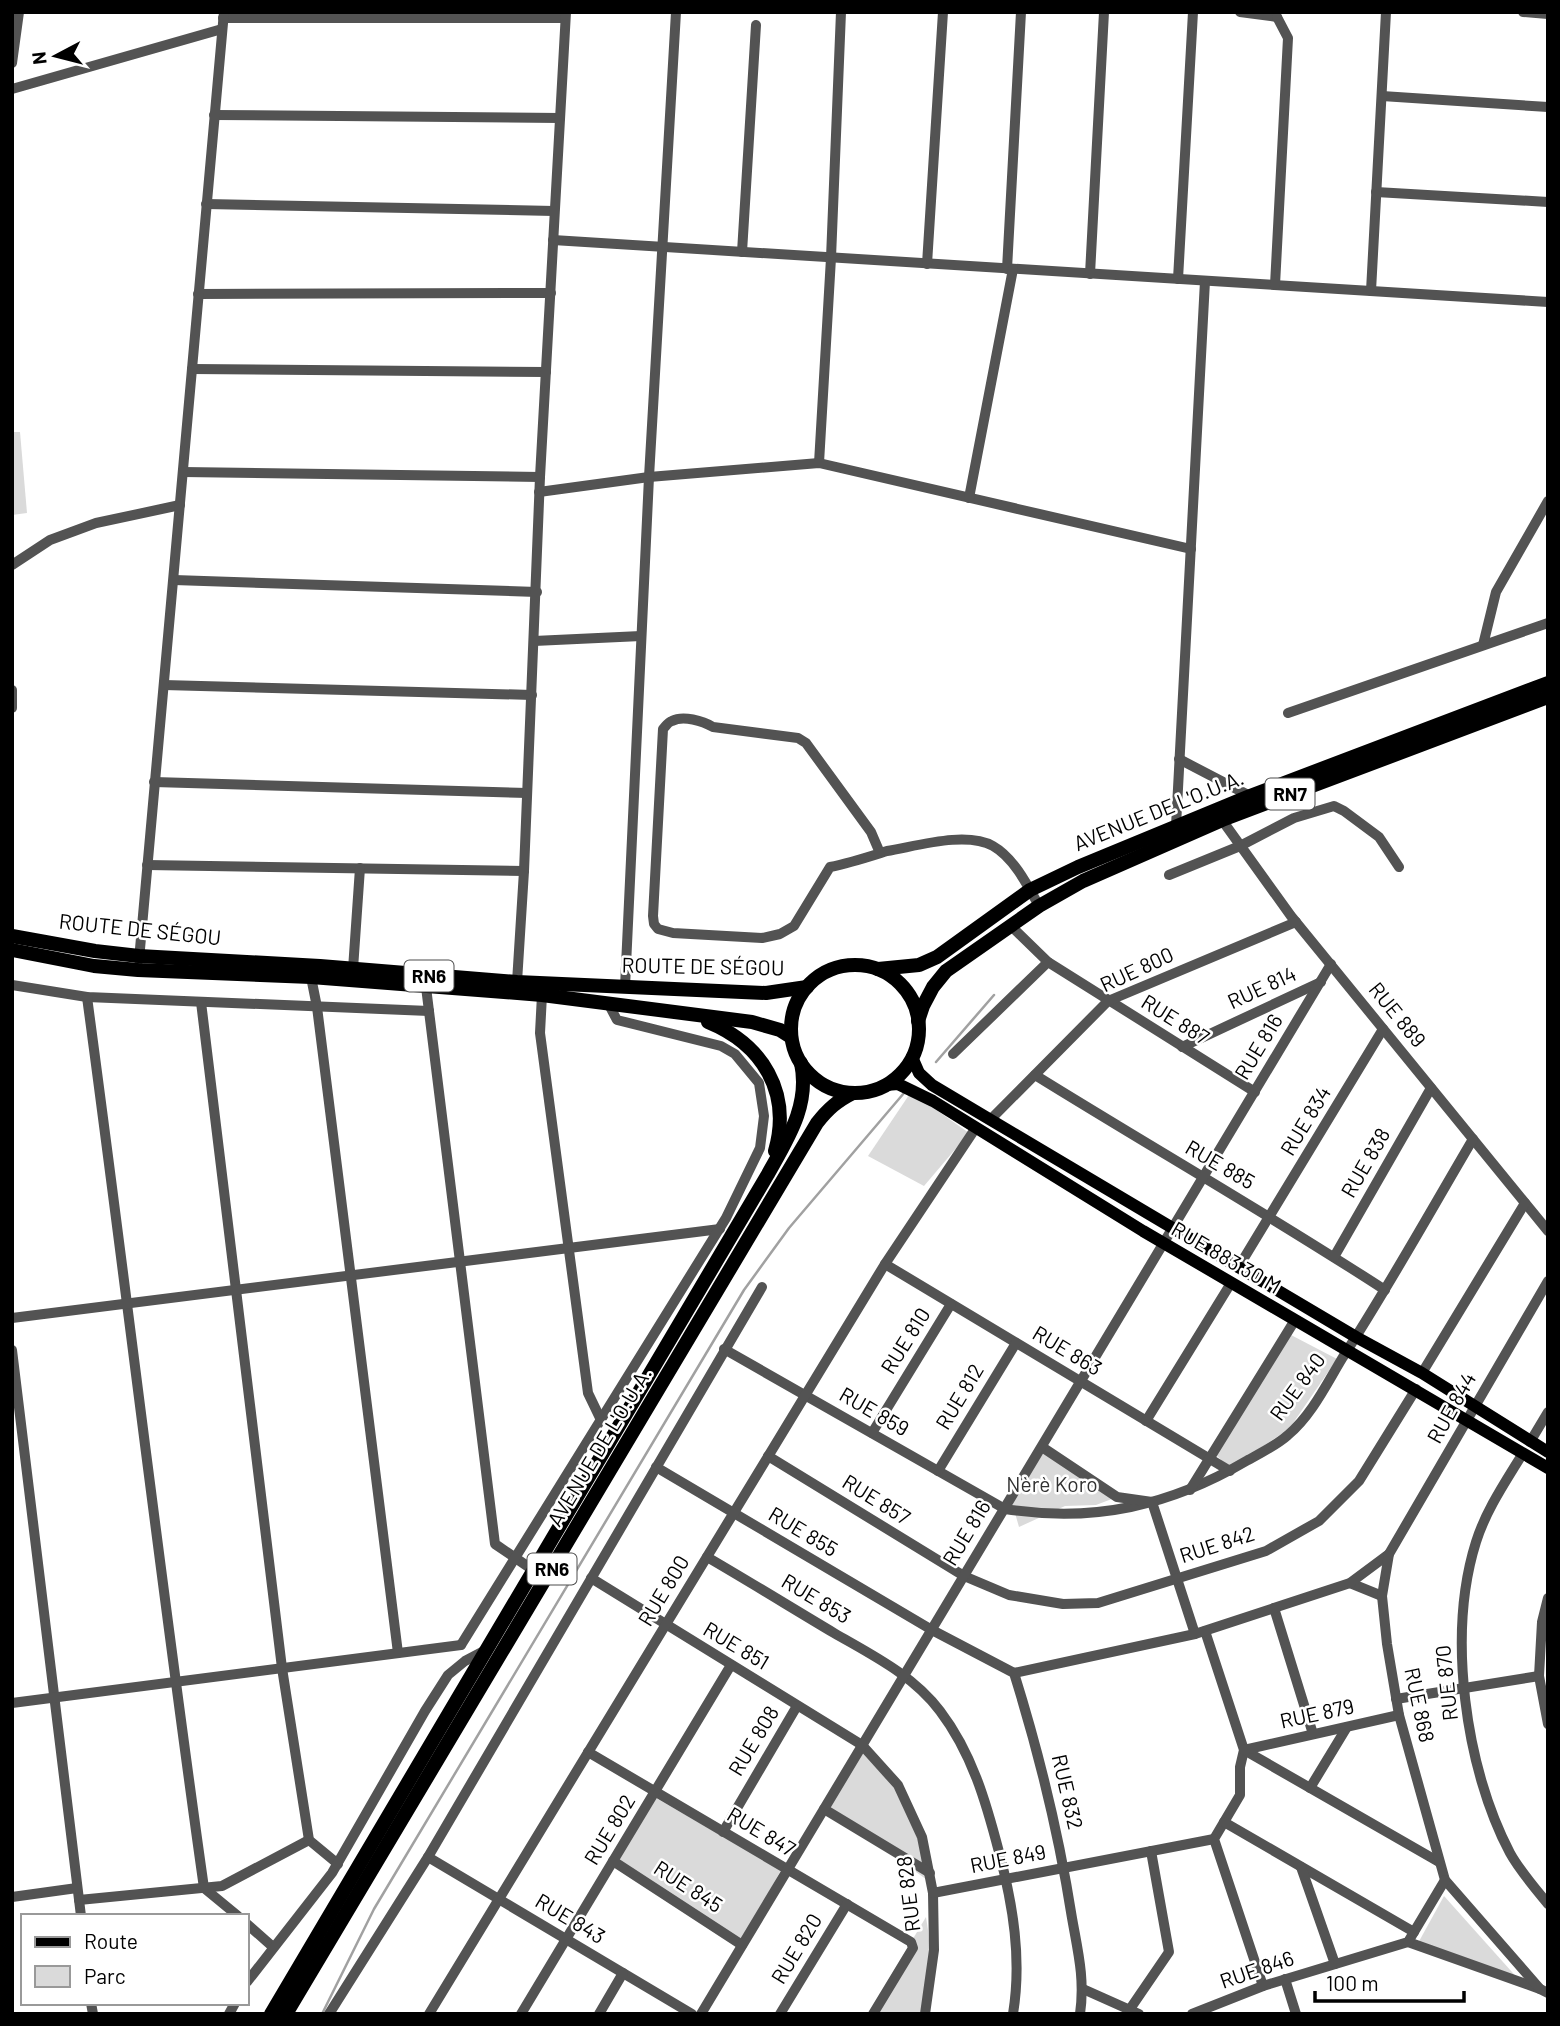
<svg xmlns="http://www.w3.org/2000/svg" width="1560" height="2026" viewBox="0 0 1560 2026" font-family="Barlow,sans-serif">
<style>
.green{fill:#dadada}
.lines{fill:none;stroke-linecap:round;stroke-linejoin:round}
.stream{stroke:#a1a1a1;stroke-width:2.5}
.minor{stroke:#535353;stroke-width:10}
.major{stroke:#000;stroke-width:12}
.highway{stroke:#000;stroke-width:14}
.labels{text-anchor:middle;stroke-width:5;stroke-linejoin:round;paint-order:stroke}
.shield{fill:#fff;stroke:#4c4c4c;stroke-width:2}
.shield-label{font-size:19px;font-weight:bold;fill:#000}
.street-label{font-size:21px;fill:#000;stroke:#fff}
.park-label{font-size:21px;fill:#313131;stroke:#fff}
</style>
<rect width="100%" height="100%" fill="#fff"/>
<g class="green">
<path d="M12 432H20L27 513 12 515Z"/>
<path d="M911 1092 969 1133 924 1186 868 1156Z"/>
<path d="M1291 1335 1337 1359 1289 1429 1230 1468 1216 1455Z"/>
<path d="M1045 1451 1117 1497 1096 1505 1065 1506 1019 1527 1011 1499Z"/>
<path d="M860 1747 896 1786 919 1842 930 1882 825 1807Z"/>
<path d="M656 1798 781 1870 742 1941 618 1860Z"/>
<path d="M1444 1896 1520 1981 1417 1945Z"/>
<path d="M926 1917C932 1949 929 1982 921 2014H868Z"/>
</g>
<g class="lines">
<g class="stream">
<path d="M936 1062 994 995"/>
<path d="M322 2014 374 1909 744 1290 789 1228 904 1093"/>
</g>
<g class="minor">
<path d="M1240 12 1277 17"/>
<path d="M1523 12 1548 14"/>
<path d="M223 18H565"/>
<path d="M12 63 19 12"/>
<path d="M12 89 222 29"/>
<path d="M1382 96 1548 107"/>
<path d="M214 115 560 118"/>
<path d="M1376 192 1548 202"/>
<path d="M206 204 554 211"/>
<path d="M553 240 1548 302"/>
<path d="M742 252 756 25"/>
<path d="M927 264 943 12"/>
<path d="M1007 269 1021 12"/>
<path d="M1090 274 1104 12"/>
<path d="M1178 279 1193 12"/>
<path d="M1275 285 1288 38 1277 17"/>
<path d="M1371 291 1386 12"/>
<path d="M198 294 551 293"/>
<path d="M192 369 546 372"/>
<path d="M819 463 831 258 841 12"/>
<path d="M183 472 540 477"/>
<path d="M539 492 649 477 819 463 1191 549"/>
<path d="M969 498 1013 269"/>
<path d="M12 565 50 540 96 523 180 505"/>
<path d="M174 580 537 592"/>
<path d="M534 641 641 636"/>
<path d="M1483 645 1496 592 1548 501"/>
<path d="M164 685 532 695"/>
<path d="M12 690V708"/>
<path d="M1288 713 1548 623"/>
<path d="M1179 759 1250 796"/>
<path d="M154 782 527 793"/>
<path d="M1222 820 1291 916 1548 1231"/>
<path d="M1176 826 1205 281"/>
<path d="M880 853 871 832 806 743 798 738 713 727C703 721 683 715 672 721 668 722 666 726 663 729L653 916 654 924 658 929 673 933 762 938 780 934 794 926 830 867C850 863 868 857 887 851 917 846 966 831 993 846 1014 858 1028 886 1039 906"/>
<path d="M147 865 524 871"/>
<path d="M1169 875 1240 846 1294 818 1334 806 1344 811 1379 837 1399 867"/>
<path d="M1011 926 1048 962 1255 1092"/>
<path d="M139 960 224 12"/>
<path d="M353 969 360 868"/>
<path d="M311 977 317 1007 398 1653"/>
<path d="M517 982 524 871 540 477 566 12"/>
<path d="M12 985 87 997 429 1011"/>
<path d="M426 987 495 1544 533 1570"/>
<path d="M625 987 649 477 676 12"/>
<path d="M542 995 540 1033 588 1393 601 1420"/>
<path d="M87 997C127 1294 162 1592 204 1888L238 1916"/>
<path d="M201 1002 282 1668 309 1840 338 1864"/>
<path d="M1182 1047 1321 982"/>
<path d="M953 1054 1048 962"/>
<path d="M1035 1075C1151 1147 1270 1215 1385 1290"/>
<path d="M990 1120 1108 1001 1296 922"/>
<path d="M1334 1257 1431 1088"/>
<path d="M885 1264 1230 1471"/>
<path d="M1238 1268 1383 1029"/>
<path d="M12 1318 720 1229"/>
<path d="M724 1349 1005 1509C1094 1523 1170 1506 1248 1460 1261 1453 1277 1445 1288 1435 1312 1415 1327 1383 1343 1357 1389 1286 1430 1212 1473 1139"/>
<path d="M12 1350 81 1916"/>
<path d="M1422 1373 1525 1203"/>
<path d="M1146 1421 1231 1283"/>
<path d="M872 1433 951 1304"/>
<path d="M1530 1442 1548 1412"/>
<path d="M1042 1447 1117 1497 1152 1502 1195 1634"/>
<path d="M1523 1453C1506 1481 1486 1510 1476 1542 1447 1634 1465 1768 1510 1853 1520 1871 1534 1887 1548 1904"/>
<path d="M768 1456 964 1576 1009 1595 1063 1604 1098 1603 1266 1551 1319 1521 1359 1481 1416 1389"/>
<path d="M656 1467 932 1630 1014 1673C1039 1753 1059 1835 1072 1918 1078 1952 1085 1979 1080 2014"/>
<path d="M938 1471 1016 1343"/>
<path d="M1190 1490 1295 1320"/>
<path d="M707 1557C750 1582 792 1608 834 1633 872 1655 913 1675 940 1711 972 1753 986 1802 999 1852 1013 1905 1022 1959 1013 2014"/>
<path d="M591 1578 862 1745 898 1785 922 1837 933 1893 934 1950 925 2014"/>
<path d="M1350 1583 1382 1596"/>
<path d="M1548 1598 1542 1622 1539 1676 1548 1724"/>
<path d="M1274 1608 1313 1734"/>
<path d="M1205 1631 1244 1750 1240 1767V1795L1214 1839 1263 1986"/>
<path d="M461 1645 726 1218 760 1148 764 1116 759 1083 735 1054 721 1046 617 1020 608 1003"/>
<path d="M1014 1673 1195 1634 1350 1583 1389 1554"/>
<path d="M1396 1699 1539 1676"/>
<path d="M12 1703 461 1645"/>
<path d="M1244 1750 1439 1862"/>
<path d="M1244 1750 1399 1715"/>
<path d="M588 1752 911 1942 913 1948 873 2014"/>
<path d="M1310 1788 1347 1727"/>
<path d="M824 1809 930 1873"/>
<path d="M1224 1822 1414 1932"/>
<path d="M723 1832 797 1706"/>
<path d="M428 1857 692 2014"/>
<path d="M613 1861 742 1945"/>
<path d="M1301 1867 1335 1964"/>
<path d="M933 1893 1214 1839"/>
<path d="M12 1897 77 1888"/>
<path d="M79 1900 222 1886 309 1840"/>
<path d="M247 1924 273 1947"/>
<path d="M1408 1942 1540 1989 1548 1993"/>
<path d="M1285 1979 1296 2014"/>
<path d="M247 1982 332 1873 425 1711 448 1675 465 1661 484 1651"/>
<path d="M1083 1989 1139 2014"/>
<path d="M1540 1989 1445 1880 1399 1715 1387 1644 1382 1596 1389 1554 1548 1281"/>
<path d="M91 2003 93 2014"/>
<path d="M1130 2009 1169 1952 1151 1851"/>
<path d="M229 2014 235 2003"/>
<path d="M329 2014 428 1857 762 1287"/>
<path d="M429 2014 885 1264 975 1129"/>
<path d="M521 2014 731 1665"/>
<path d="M599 2014 623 1973"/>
<path d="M701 2014 1331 964"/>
<path d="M780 2014 847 1904"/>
<path d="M1192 2014 1263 1986 1408 1942 1445 1880"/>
</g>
<g class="major">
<path d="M912 1057 919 1073 932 1085 1356 1337 1422 1373 1548 1452"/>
<path d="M886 1085 898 1084 933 1101 1143 1231 1548 1468"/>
</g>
<g class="highway">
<path d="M12 936 95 951 139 956 320 966 517 982 766 993 807 987"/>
<path d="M12 950 94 966 138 970 311 977 542 995 752 1022 780 1030 791 1037"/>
<circle cx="855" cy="1029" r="64"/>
<path d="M878 969 919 965 937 957 1030 890 1078 867 1250 796 1548 683"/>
<path d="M918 1021 923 1006 933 987 946 971 1039 906 1083 881 1222 820 1548 697"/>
<path d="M708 1022C762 1044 792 1092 775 1151"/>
<path d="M271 2014 768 1174C788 1138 810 1105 801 1063"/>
<path d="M286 2014 817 1123C828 1109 837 1101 853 1093"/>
</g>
</g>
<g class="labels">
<g class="shield">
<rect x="1265.5" y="778.5" width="49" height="31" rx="5"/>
<rect x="404.5" y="960.5" width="49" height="31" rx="5"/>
<rect x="527.5" y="1553.5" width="49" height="31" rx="5"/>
</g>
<g class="shield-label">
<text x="1290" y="801">RN7</text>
<text x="429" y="983">RN6</text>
<text x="552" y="1576">RN6</text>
</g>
<g class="street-label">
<text transform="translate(1159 811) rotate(-22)" y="7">AVENUE DE L'O.U.A.</text>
<text transform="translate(140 930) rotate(6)" y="7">ROUTE DE SÉGOU</text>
<text transform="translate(703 967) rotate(1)" y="7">ROUTE DE SÉGOU</text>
<text transform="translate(1137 970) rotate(-25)" y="7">RUE 800</text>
<text transform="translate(1262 988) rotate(-25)" y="7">RUE 814</text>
<text transform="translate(1397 1015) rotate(51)" y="7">RUE 889</text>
<text transform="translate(1175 1020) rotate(32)" y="7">RUE 887</text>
<text transform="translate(1259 1047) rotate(-59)" y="7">RUE 816</text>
<text transform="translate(1306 1121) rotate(-59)" y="7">RUE 834</text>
<text transform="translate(1366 1163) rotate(-60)" y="7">RUE 838</text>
<text transform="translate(1220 1165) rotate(30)" y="7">RUE 885</text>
<text transform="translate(1226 1258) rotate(30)" y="7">RUE 883 30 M</text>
<text transform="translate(906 1341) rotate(-58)" y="7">RUE 810</text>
<text transform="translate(1067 1351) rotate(31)" y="7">RUE 863</text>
<text transform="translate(1298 1387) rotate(-54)" y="7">RUE 840</text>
<text transform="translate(960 1397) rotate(-59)" y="7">RUE 812</text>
<text transform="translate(1452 1408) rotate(-61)" y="7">RUE 844</text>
<text transform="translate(874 1412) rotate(30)" y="7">RUE 859</text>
<text transform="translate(600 1447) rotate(-59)" y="7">AVENUE DE L'O.U.A.</text>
<text transform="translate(876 1500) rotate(32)" y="7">RUE 857</text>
<text transform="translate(803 1532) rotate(31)" y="7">RUE 855</text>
<text transform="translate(967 1533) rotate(-59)" y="7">RUE 816</text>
<text transform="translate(1217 1545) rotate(-18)" y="7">RUE 842</text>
<text transform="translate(664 1591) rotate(-59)" y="7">RUE 800</text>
<text transform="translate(816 1599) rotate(31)" y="7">RUE 853</text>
<text transform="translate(736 1646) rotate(31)" y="7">RUE 851</text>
<text transform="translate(1447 1683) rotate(-96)" y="7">RUE 870</text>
<text transform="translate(1419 1705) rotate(78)" y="7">RUE 868</text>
<text transform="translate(1317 1714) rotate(-12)" y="7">RUE 879</text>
<text transform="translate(754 1741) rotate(-59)" y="7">RUE 808</text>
<text transform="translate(1067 1792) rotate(77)" y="7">RUE 832</text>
<text transform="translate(610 1830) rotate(-59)" y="7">RUE 802</text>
<text transform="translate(761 1832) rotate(31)" y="7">RUE 847</text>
<text transform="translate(1008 1859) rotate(-11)" y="7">RUE 849</text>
<text transform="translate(688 1887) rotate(33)" y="7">RUE 845</text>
<text transform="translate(909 1894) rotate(-97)" y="7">RUE 828</text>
<text transform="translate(570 1919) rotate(31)" y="7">RUE 843</text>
<text transform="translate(797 1949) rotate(-59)" y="7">RUE 820</text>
<text transform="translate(1257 1970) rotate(-19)" y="7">RUE 846</text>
</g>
<g class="park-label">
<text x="1052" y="1492">Nèrè Koro</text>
</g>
</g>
<rect width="1560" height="2026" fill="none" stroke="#000000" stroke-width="28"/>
<rect x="21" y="1914" width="228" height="91" fill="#ffffff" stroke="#999999" stroke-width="2"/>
<rect x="35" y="1937" width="35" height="10" fill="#000000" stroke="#999999" stroke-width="2"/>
<text x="84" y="1949" font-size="21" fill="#000000">Route</text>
<rect x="35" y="1966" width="35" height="21" fill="#dadada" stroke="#999999" stroke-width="2"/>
<text x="84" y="1984" font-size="21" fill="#000000">Parc</text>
<g transform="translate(56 56) rotate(263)" stroke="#ffffff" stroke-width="5" paint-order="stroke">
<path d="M0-5L12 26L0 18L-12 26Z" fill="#000000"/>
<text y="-10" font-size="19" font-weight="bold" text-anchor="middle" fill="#000000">N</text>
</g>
<path d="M1315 1991v10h149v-10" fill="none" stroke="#000000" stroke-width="3.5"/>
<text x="1326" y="1991" font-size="21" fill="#000000" stroke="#ffffff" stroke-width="5" paint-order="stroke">100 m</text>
</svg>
